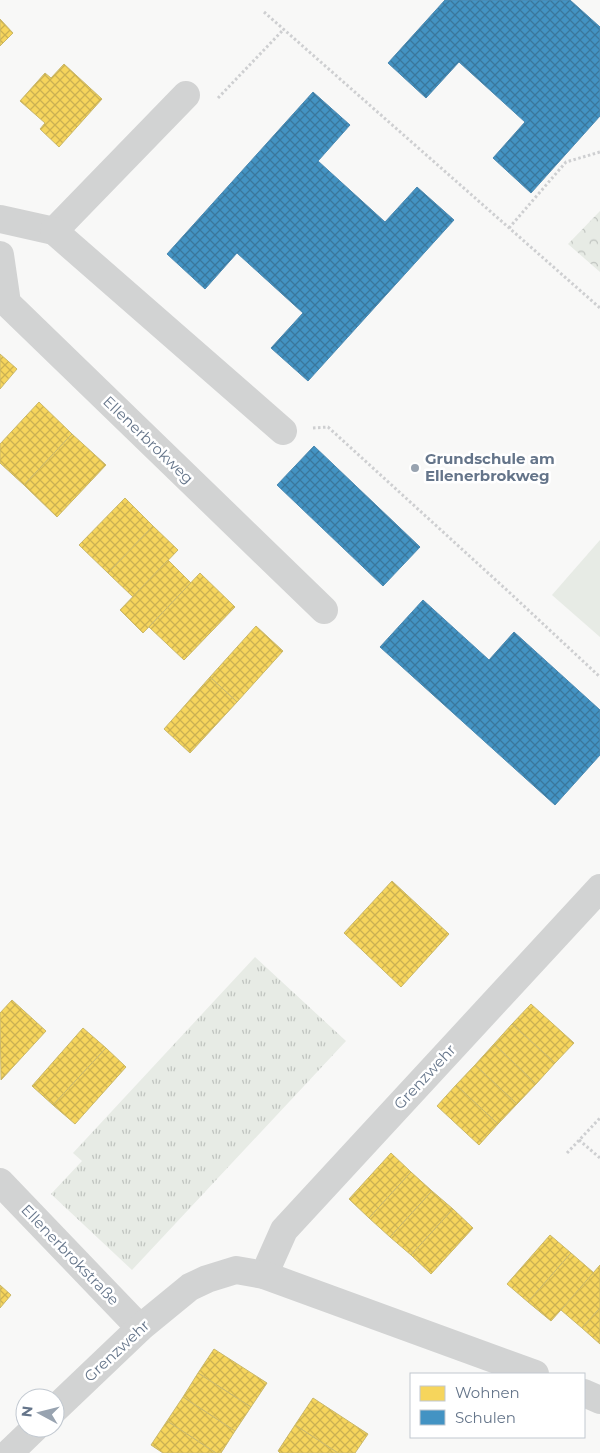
<svg xmlns="http://www.w3.org/2000/svg" width="600" height="1453" viewBox="0 0 600 1453" font-family="Montserrat,sans-serif">
<style>
.grass{fill:url(#grass-tufts)}
.park{fill:url(#park-crowns)}
.pitch{fill:#e7ebe5}
.homes{fill:url(#homes-cross-hatch);stroke:#cab86a}
.schools{fill:url(#schools-cross-hatch);stroke:#4d8ab2}
.lines{fill:none;stroke-linecap:round;stroke-linejoin:round}
.path{stroke:#cecfd1;stroke-width:3;stroke-dasharray:2.5 2.5;stroke-linecap:butt}
.minor{stroke:#d2d3d3;stroke-width:28}
.poi-dot{fill:#98a3b0;stroke:#fff;stroke-width:2}
.labels{text-anchor:middle;stroke-width:5;stroke-linejoin:round;paint-order:stroke}
.street-label{font-size:15px;fill:#65758a;stroke:#fff}
.poi-label{font-size:15px;font-weight:bold;fill:#65758a;stroke:#fff;text-anchor:start}
</style>
<defs>
<pattern id="grass-tufts" width="24" height="20" patternUnits="userSpaceOnUse" patternTransform="scale(1.25)"><rect width="24" height="20" fill="#e7ebe5"/><path d="M3 7l-1-3M5 7V3M7 7l1-3M15 17l-1-3M17 17v-4M19 17l1-3" fill="none" stroke="#bfc3bf"/></pattern>
<pattern id="park-crowns" width="20" height="18" patternUnits="userSpaceOnUse" patternTransform="scale(1.25)"><rect width="20" height="18" fill="#e7ebe5"/><path d="M2 6a3 3 0 1 1 6 0M12 15a3 3 0 1 1 6 0" fill="none" stroke="#bfc3bf"/></pattern>
<pattern id="homes-cross-hatch" width="8" height="8" patternUnits="userSpaceOnUse" patternTransform="scale(1.25)"><rect width="8" height="8" fill="#f6d55c"/><path d="M0 0l8 8M0 8l8-8" fill="none" stroke="#cbb152"/></pattern>
<pattern id="schools-cross-hatch" width="8" height="8" patternUnits="userSpaceOnUse" patternTransform="scale(1.25)"><rect width="8" height="8" fill="#4393c3"/><path d="M0 0l8 8M0 8l8-8" fill="none" stroke="#3a779c"/></pattern>
</defs>
<rect width="100%" height="100%" fill="#f8f8f7"/>
<path class="grass" d="M255 957 346 1041 132 1270 51 1194 82 1161 73 1153Z"/>
<path class="park" d="M600 211V272L568 244Z"/>
<path class="pitch" d="M600 540V637L552 595Z"/>
<g class="homes">
<path d="M0 19 13 33 0 46Z"/>
<path d="M64 64 102 99 59 147 40 129 45 123 20 101 45 73 51 78Z"/>
<path d="M0 354 17 369 0 389Z"/>
<path d="M39 402 72 434 24 485 0 463V444Z"/>
<path d="M72 434 106 465 57 517 24 485Z"/>
<path d="M125 498 153 526 108 573 79 545Z"/>
<path d="M153 526 178 550 133 597 108 573Z"/>
<path d="M168 560 191 583 143 633 120 610Z"/>
<path d="M200 573 235 607 184 660 149 627Z"/>
<path d="M256 626 283 651 237 702 210 677Z"/>
<path d="M210 677 237 702 190 753 164 729Z"/>
<path d="M392 881 449 934 401 987 344 933Z"/>
<path d="M12 1000 46 1031 1 1080 0 1013Z"/>
<path d="M531 1004 574 1043 555 1063 512 1024Z"/>
<path d="M512 1024 555 1063 536 1084 494 1044Z"/>
<path d="M83 1028 106 1048 53 1105 32 1086Z"/>
<path d="M494 1044 536 1084 517 1104 475 1065Z"/>
<path d="M106 1048 126 1067 75 1124 53 1105Z"/>
<path d="M475 1065 517 1104 498 1124 456 1085Z"/>
<path d="M456 1085 498 1124 479 1145 437 1106Z"/>
<path d="M391 1153 411 1172 369 1218 349 1199Z"/>
<path d="M411 1172 432 1191 390 1237 369 1218Z"/>
<path d="M432 1191 453 1209 411 1255 390 1237Z"/>
<path d="M453 1209 473 1228 431 1274 411 1255Z"/>
<path d="M550 1235 571 1253 528 1302 507 1284Z"/>
<path d="M571 1253 594 1273 551 1321 528 1302Z"/>
<path d="M600 1265V1308L582 1328 561 1310Z"/>
<path d="M0 1285 11 1295 0 1308Z"/>
<path d="M600 1308V1344L582 1328Z"/>
<path d="M214 1349 267 1383 251 1407 198 1373Z"/>
<path d="M198 1373 251 1407 235 1431 183 1397Z"/>
<path d="M183 1397 235 1431 221 1453H216L167 1421Z"/>
<path d="M313 1398 368 1434 355 1453H338L295 1425Z"/>
<path d="M167 1421 216 1453H163L151 1445Z"/>
<path d="M295 1425 338 1453H280L278 1451Z"/>
</g>
<g class="schools">
<path d="M445 0H570L600 27V116L531 193 493 158 525 122 459 62 426 98 388 63Z"/>
<path d="M313 92 350 125 318 161 385 222 417 187 454 220 308 381 271 348 303 313 237 253 205 289 167 254Z"/>
<path d="M314 446 420 547 383 586 277 485Z"/>
<path d="M423 600 489 660 514 632 600 710V755L555 805 380 647Z"/>
</g>
<g class="lines">
<g class="path">
<path d="M264 12 600 308"/>
<path d="M218 98 284 29"/>
<path d="M509 228 566 162 600 152"/>
<path d="M313 428 328 427 510 593 600 677"/>
<path d="M579 1140 600 1158"/>
<path d="M567 1153 600 1118"/>
</g>
<g class="minor">
<path d="M0 219 54 231 186 95"/>
<path d="M54 231 283 431"/>
<path d="M0 255 7 303 324 610"/>
<path d="M0 1182 140 1328"/>
<path d="M264 1275 284 1230 600 888"/>
<path d="M584 1393 600 1400"/>
<path d="M55 1409 140 1328 190 1287 207 1279 236 1270 264 1275 535 1374"/>
<path d="M9 1453 35 1428"/>
</g>
</g>
<circle class="poi-dot" cx="415" cy="468" r="5"/>
<g class="labels">
<g class="street-label">
<text transform="translate(148 440) rotate(44)" y="5">Ellenerbrokweg</text>
<text transform="translate(425 1077) rotate(-47)" y="5">Grenzwehr</text>
<text transform="translate(70 1255) rotate(46)" y="5">Ellenerbrokstraße</text>
<text transform="translate(117 1351) rotate(-43)" y="5">Grenzwehr</text>
</g>
<g class="poi-label">
<text x="425" y="464">Grundschule am<tspan x="425" dy="17">Ellenerbrokweg</tspan></text>
</g>
</g>
<rect x="410" y="1373" width="175" height="65" fill="#ffffff" stroke="#c1c8d0"/>
<rect x="420" y="1386" width="25" height="15" fill="#f6d55c" stroke="#c1c8d0"/>
<text x="455" y="1398" font-size="15" fill="#65758a">Wohnen</text>
<rect x="420" y="1410" width="25" height="15" fill="#4393c3" stroke="#c1c8d0"/>
<text x="455" y="1423" font-size="15" fill="#65758a">Schulen</text>
<g transform="translate(40 1413) rotate(277)"><circle r="24" fill="#ffffff" stroke="#c1c8d0"/>
<path d="M0-4L9 19L0 12L-9 19Z" fill="#98a3b0"/>
<text y="-8" font-size="14" font-weight="bold" text-anchor="middle" fill="#65758a">N</text>
</g>
</svg>
